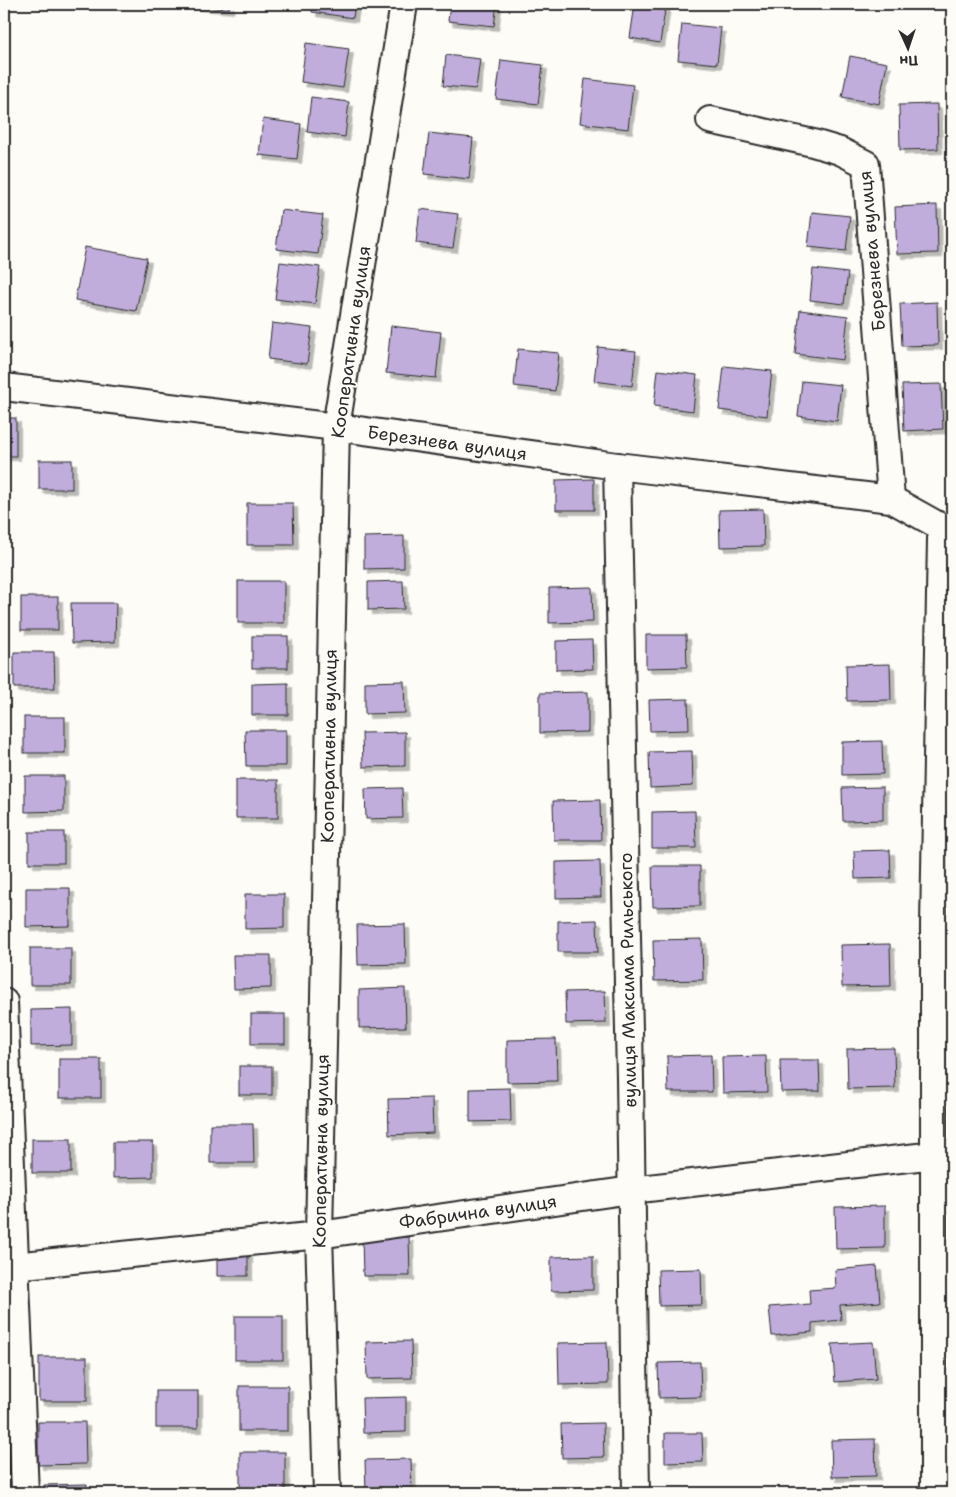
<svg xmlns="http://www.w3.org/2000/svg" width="956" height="1497" viewBox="0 0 956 1497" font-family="'Shantell Sans',sans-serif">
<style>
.building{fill:#c0addc;stroke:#2b2b2b;filter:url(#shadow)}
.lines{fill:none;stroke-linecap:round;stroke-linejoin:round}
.minor-casing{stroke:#2b2b2b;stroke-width:30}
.minor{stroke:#fdfcf7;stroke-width:26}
.labels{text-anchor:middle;stroke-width:4;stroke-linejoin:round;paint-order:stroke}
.street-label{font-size:18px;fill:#2b2b2b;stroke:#fdfcf7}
</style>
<defs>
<filter id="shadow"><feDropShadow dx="4.5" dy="4.5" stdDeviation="0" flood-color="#0004"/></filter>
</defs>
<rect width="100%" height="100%" fill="#fdfcf7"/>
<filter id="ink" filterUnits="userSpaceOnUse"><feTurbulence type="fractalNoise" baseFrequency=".02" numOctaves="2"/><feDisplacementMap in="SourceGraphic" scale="10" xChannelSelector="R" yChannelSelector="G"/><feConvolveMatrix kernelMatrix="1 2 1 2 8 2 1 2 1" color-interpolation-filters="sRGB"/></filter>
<g filter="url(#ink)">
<g class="building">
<path d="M175 4H230L229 9Z"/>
<path d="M313 4H355L353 18 312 12Z"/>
<path d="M450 4H497L494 26 448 21Z"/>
<path d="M635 4H666L660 43 630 38Z"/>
<path d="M682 24 721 28 717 64 678 60Z"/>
<path d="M306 43 349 49 343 88 301 82Z"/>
<path d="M446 55 480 59 476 89 443 86Z"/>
<path d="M850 56 887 63 879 104 842 97Z"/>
<path d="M501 60 543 65 538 104 496 99Z"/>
<path d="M585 79 633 85 628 129 580 123Z"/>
<path d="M311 97 349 102 345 137 307 132Z"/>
<path d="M937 104 938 149 900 150 899 105Z"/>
<path d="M263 119 301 124 297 159 259 155Z"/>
<path d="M429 133 473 138 469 179 424 174Z"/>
<path d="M937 205 938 253 897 254 895 207Z"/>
<path d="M420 209 458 214 453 248 416 243Z"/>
<path d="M281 210 323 215 318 254 276 249Z"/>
<path d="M812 212 850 216 846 251 808 247Z"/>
<path d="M85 247 147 258 136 311 75 300Z"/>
<path d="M280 262 320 267 315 304 275 299Z"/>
<path d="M813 269 848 273 844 304 810 300Z"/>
<path d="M937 302 938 345 902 346 900 304Z"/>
<path d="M800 310 848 316 843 360 795 354Z"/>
<path d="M272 323 312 328 307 364 268 359Z"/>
<path d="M391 326 441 332 436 378 386 373Z"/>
<path d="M598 347 636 351 632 386 594 381Z"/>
<path d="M518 349 559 353 555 391 514 386Z"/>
<path d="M724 366 772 371 767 416 719 410Z"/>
<path d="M658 370 697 375 693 411 654 406Z"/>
<path d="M802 381 841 385 837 421 798 416Z"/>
<path d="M941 384 943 429 904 431 902 385Z"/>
<rect x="4" y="418" width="12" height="38"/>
<rect x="39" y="460" width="33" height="29"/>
<path d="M594 479V510H556V480Z"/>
<path d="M247 503H293L294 545H247Z"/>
<path d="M763 509 764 546 720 547 719 510Z"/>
<path d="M404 536V568L364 569V537Z"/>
<rect x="238" y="581" width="46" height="42"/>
<path d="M403 581 404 609 368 610V582Z"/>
<path d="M592 587 593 622 549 623V588Z"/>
<rect x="21" y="597" width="37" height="33"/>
<path d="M71 603H116L115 642 72 643Z"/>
<path d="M646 635H686L687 667 646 668Z"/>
<rect x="252" y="636" width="36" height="32"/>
<path d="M592 640 593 669 556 670V641Z"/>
<path d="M14 652H54L55 688H14Z"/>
<path d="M890 664 891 700 847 701 846 665Z"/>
<path d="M404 681 405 713 365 714V682Z"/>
<path d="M288 683V715H252V684Z"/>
<path d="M588 692V732L540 733V693Z"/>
<path d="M688 699 689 730 650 731 649 700Z"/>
<rect x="24" y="717" width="41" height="36"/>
<path d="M245 730H286V766H246Z"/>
<path d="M405 732V766L363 767 362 733Z"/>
<path d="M882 741 883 774 842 775V742Z"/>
<path d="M692 751 693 786 650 788 649 752Z"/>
<path d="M25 776H64V811L25 812Z"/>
<rect x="236" y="780" width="42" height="38"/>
<path d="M883 787V820L843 821 842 788Z"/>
<path d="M402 788 403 818 366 819 365 789Z"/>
<path d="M600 800 601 840H554L553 801Z"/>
<path d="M695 811 696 848H652V812Z"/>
<rect x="29" y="832" width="35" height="31"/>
<path d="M890 850 891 878 855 879 854 851Z"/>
<path d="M600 861 601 897 556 898V862Z"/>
<path d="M652 866H700V906L653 907Z"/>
<path d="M26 888H70V926L26 927Z"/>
<path d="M245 894H284V928L245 929Z"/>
<path d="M597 920 598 952H558V921Z"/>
<path d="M405 924 406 964 358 965 357 925Z"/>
<path d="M702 939 703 980 654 981 653 940Z"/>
<path d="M890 944 891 986 842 987 841 945Z"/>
<rect x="30" y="948" width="41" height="37"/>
<path d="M233 955H271V988L234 989Z"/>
<path d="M405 988 406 1027 359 1028V990Z"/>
<path d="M605 991 606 1023 566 1024 565 992Z"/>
<path d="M72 1009V1045L31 1046V1010Z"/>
<rect x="251" y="1014" width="34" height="30"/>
<path d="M556 1039 557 1081 507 1082V1040Z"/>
<path d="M894 1048 895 1088 848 1089 847 1049Z"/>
<path d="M711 1055 712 1092H668L667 1056Z"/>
<path d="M766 1056 767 1092 723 1093 722 1057Z"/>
<rect x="59" y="1059" width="42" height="39"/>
<path d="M780 1060H819L820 1091 781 1092Z"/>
<rect x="239" y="1066" width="33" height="29"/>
<path d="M510 1088 511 1121 470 1122V1089Z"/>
<path d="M432 1098 433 1133 389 1135 388 1099Z"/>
<path d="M210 1124H253L254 1163H210Z"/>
<rect x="32" y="1139" width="39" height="34"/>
<path d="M113 1142H153V1177L113 1178Z"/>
<path d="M885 1206V1248L836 1249 835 1207Z"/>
<path d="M362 1237H409L410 1276H363Z"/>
<path d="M248 1249V1276H217V1250Z"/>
<path d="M593 1256V1290L551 1291V1257Z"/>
<path d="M877 1266 880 1302 840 1305 841 1320 812 1323V1332L772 1336 769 1307 810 1304 809 1290 836 1288 835 1270Z"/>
<path d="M701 1269 702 1305 659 1306 658 1270Z"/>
<rect x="235" y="1316" width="48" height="44"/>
<path d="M411 1341 412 1378 367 1379 366 1342Z"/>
<path d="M607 1342 608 1384 559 1385 558 1343Z"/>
<path d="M873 1342 876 1379 835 1382 832 1344Z"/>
<rect x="39" y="1357" width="48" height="44"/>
<path d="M700 1362 701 1397 659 1398 658 1363Z"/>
<rect x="239" y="1386" width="49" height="45"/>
<rect x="156" y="1391" width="42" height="37"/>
<path d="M406 1397V1432L363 1433 362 1398Z"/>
<path d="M38 1422H85L86 1464 38 1465Z"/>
<path d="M603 1423 604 1457 562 1458 561 1424Z"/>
<path d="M665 1433H702L703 1462 665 1463Z"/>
<path d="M875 1439 876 1476 832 1477 831 1440Z"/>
<rect x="240" y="1452" width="45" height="41"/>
<path d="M411 1459 412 1493H366L365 1460Z"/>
<path d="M87 1484V1493H44V1485Z"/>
</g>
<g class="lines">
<defs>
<g id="minor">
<path d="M710 120 813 143 840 151 866 164 891 499"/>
<path d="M4 387 336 427 617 466 891 499 943 528 952 529"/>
<path d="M617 466 630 1078 636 1493"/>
<path d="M4 1002 25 1493"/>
<path d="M4 1267 319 1235 631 1190 952 1153"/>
<path d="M327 1493 319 1235 336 427 404 4"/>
<path d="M934 1493V925L941 539 943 528"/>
</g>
</defs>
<use href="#minor" class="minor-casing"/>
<use href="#minor" class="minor"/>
</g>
</g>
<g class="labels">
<g class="street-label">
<text transform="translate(872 251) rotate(-95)" y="6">Березнева вулиця</text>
<text transform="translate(351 342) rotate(-82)" y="6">Кооперативна вулиця</text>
<text transform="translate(447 443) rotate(8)" y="6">Березнева вулиця</text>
<text transform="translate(329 746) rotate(-89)" y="6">Кооперативна вулиця</text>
<text transform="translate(628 980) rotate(-91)" y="6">вулиця Максима Рильського</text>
<text transform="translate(321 1151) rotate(-89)" y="6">Кооперативна вулиця</text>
<text transform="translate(478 1212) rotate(-8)" y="6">Фабрична вулиця</text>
</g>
</g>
<rect width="956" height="1497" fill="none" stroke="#fdfcf7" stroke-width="20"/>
<rect x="10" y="10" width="936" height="1477" fill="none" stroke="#2b2b2b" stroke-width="2" filter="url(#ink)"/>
<g transform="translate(908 48) rotate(177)" stroke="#fdfcf7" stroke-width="4" paint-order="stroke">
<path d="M0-4L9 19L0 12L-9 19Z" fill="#2b2b2b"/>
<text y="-8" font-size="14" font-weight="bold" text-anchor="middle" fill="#2b2b2b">Пн</text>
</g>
</svg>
